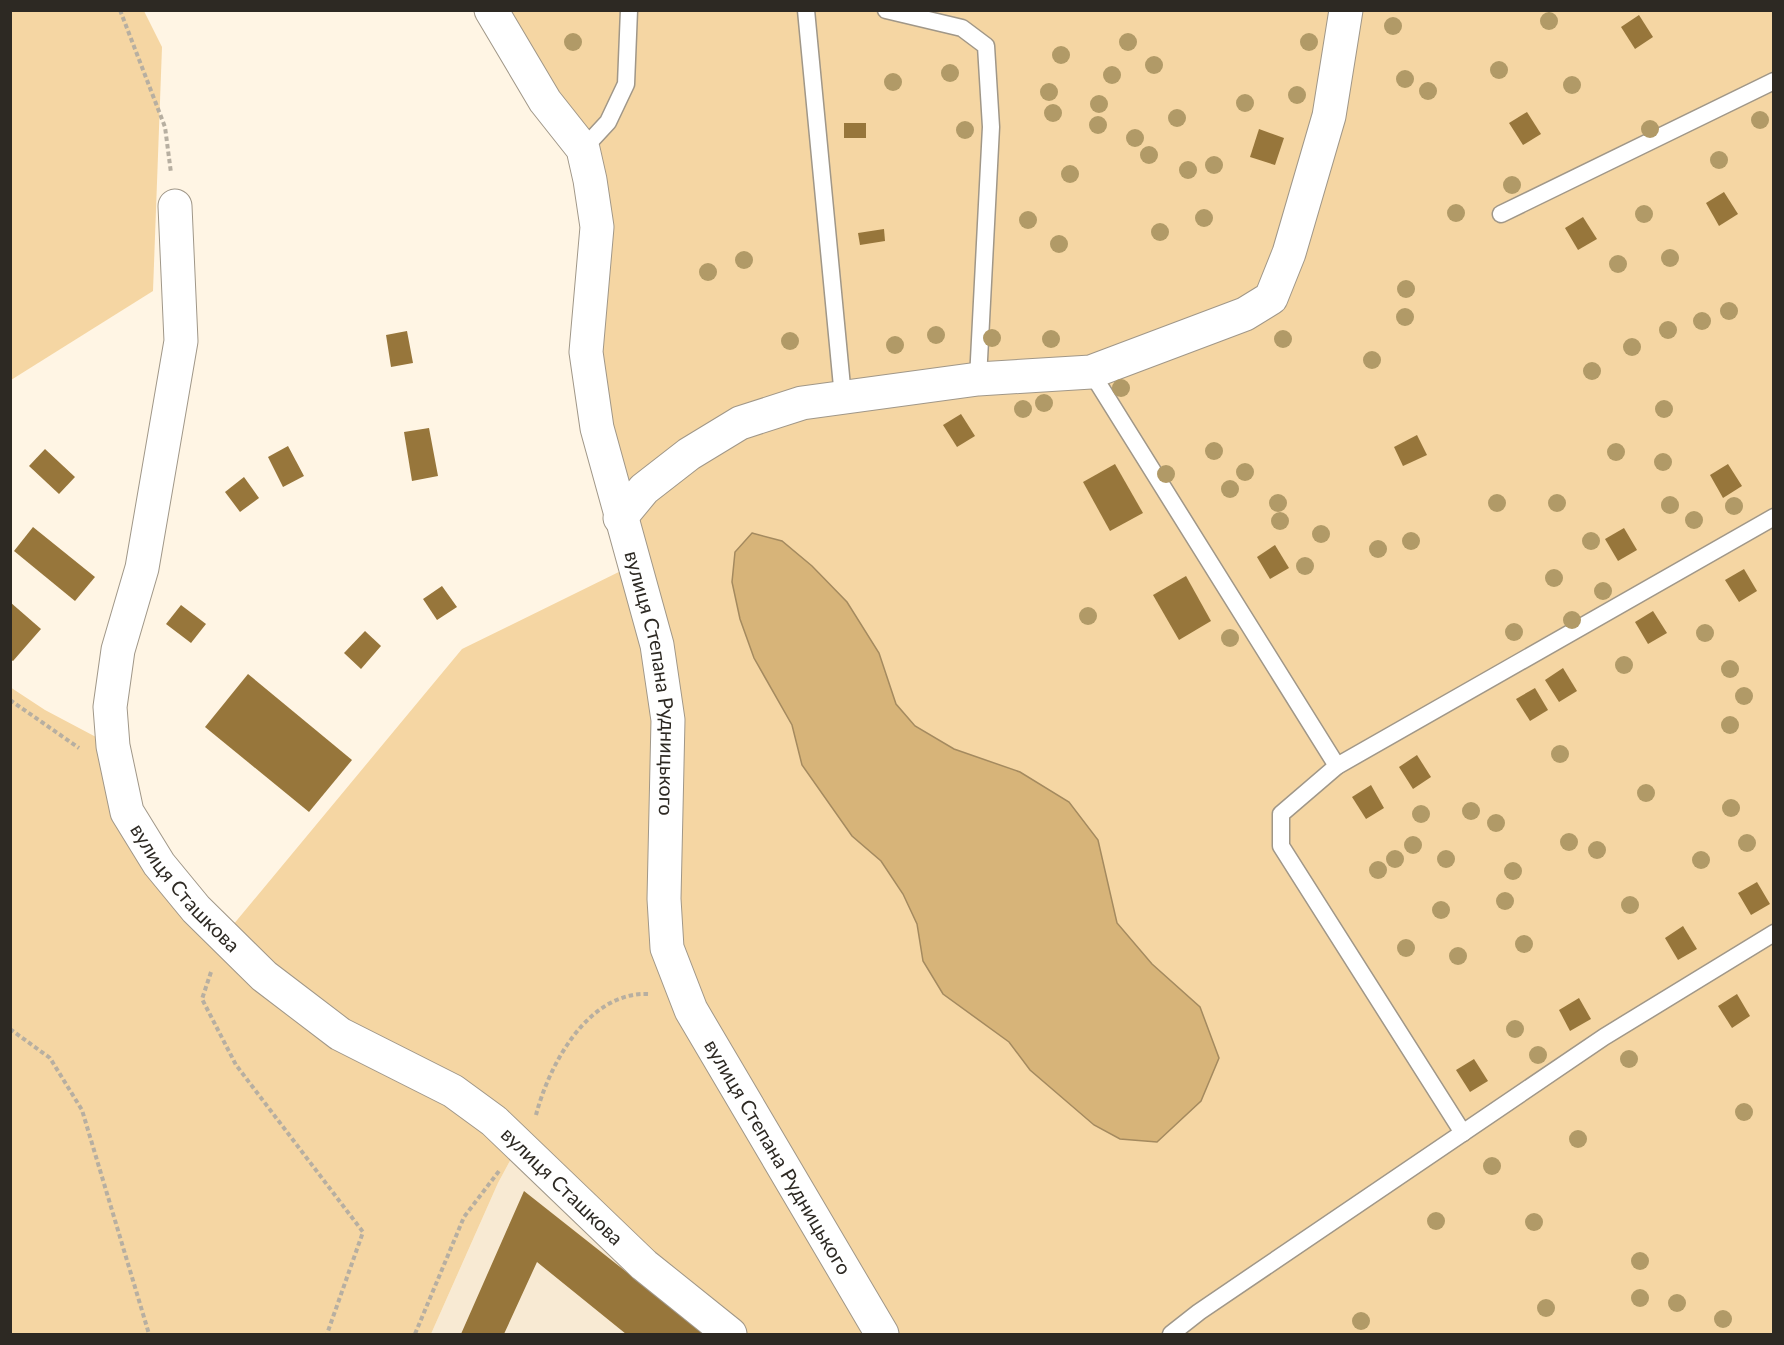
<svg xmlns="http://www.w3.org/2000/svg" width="1784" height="1345" viewBox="0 0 1784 1345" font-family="Lato,sans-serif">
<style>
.built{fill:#f8ead3}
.green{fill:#f5d6a3;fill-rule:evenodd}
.water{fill:#d7b479;stroke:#a48a5f;stroke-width:1.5}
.building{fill:#97763b}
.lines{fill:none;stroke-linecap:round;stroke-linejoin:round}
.service-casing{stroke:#a09788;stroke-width:19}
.minor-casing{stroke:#a09788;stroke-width:35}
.path{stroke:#b7afa1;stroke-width:4;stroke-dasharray:4.5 3;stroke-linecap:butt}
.service{stroke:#fff;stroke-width:16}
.minor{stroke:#fff;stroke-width:33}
.tree{fill:#b19a67}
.labels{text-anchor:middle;stroke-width:4.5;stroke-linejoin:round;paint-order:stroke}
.street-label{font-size:20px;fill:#2d2923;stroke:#fff5e4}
</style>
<rect width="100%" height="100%" fill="#fff5e4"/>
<path class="built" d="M519 1144 730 1334H431L498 1183Z"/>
<g class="green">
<path d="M11 10 144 11 162 47 153 291 11 380Z"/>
<path d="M491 11H1773V1334H730L519 1144 498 1183 431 1334H11L10 687 45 710 113 746 127 812 223 937 462 649 633 565 597 428 590 180ZM740 619 879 653 896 704 915 726 954 749 1020 772 1098 840 1117 923 1152 964 1060 1096 1030 1070 1009 1042 943 994 923 961 917 924 903 894 881 861 852 836 803 765 792 725 754 658Z"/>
</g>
<path class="water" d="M752 533 782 541 812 566 847 602 879 653 896 704 915 726 954 749 1020 772 1069 802 1098 840 1117 923 1152 964 1200 1007 1219 1058 1201 1101 1157 1142 1120 1139 1094 1125 1030 1070 1009 1042 943 994 923 961 917 924 903 894 881 861 852 836 802 765 792 725 754 658 740 619 732 582 735 552Z"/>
<g class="building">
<path d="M1639 15 1653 37 1635 49 1621 27Z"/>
<path d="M1527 112 1541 134 1523 145 1509 123Z"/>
<rect x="844" y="123" width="22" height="15"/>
<path d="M1259 129 1284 138 1275 165 1250 157Z"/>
<path d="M1724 192 1738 214 1719 226 1706 203Z"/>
<path d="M1583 217 1597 239 1578 250 1565 228Z"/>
<path d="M884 229 885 241 860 245 858 233Z"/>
<path d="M407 331 413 363 391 367 386 335Z"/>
<path d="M961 414 975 436 957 447 943 425Z"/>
<path d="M429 428 438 476 412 481 404 432Z"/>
<path d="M1417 435 1427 455 1403 466 1394 447Z"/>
<path d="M288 446 304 476 283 487 268 457Z"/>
<path d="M45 449 75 477 59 494 29 466Z"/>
<path d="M1115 464 1143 513 1110 531 1083 482Z"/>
<path d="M1728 464 1742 486 1723 498 1710 475Z"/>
<path d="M244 477 259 498 240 512 225 492Z"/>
<path d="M33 527 95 577 75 601 14 551Z"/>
<path d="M1624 528 1637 550 1618 561 1605 539Z"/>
<path d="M1275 545 1289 568 1270 579 1257 557Z"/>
<path d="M1744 569 1757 591 1739 602 1725 580Z"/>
<path d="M1186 576 1211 621 1179 640 1153 595Z"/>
<path d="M442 586 457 607 437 620 423 599Z"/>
<path d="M10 602 41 629 13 661 10 659Z"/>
<path d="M181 605 206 624 191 643 166 624Z"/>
<path d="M1653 611 1667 633 1648 644 1635 622Z"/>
<path d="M365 631 381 646 361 669 344 653Z"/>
<path d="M1563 668 1577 691 1559 702 1545 680Z"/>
<path d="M248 674 352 760 309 812 205 727Z"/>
<path d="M1535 688 1548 710 1530 721 1516 699Z"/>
<path d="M1417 755 1431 777 1413 789 1399 767Z"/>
<path d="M1371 785 1384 808 1366 819 1352 797Z"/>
<path d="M1757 882 1770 904 1751 915 1738 893Z"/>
<path d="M1683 926 1697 949 1678 960 1665 938Z"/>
<path d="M1737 994 1750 1016 1732 1028 1718 1006Z"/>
<path d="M1579 998 1591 1019 1570 1031 1559 1010Z"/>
<path d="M1474 1059 1488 1081 1470 1092 1456 1070Z"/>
<path d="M524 1191 705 1334H626L537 1262 504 1334H461Z"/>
</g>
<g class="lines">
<defs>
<g id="service">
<path d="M806 10 843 397"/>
<path d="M886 10 962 28 986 46 991 127 978 379"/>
<path d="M583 149 608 122 626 84 629 10"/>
<path d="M1501 214 1774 81"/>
<path d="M1091 372 1337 766"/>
<path d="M1463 1133 1281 846V814L1337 766 1774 517"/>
<path d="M1171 1334 1199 1312 1604 1037 1774 933"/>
</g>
<g id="minor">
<path id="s1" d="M491 10 545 101 583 149 590 180 597 227 586 352 597 428 657 645 668 720 664 899 667 948 691 1010 882 1334"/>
<path id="s2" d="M175 206 181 341 142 568 118 650 110 707 113 746 127 812 159 864 196 909 264 976 340 1034 453 1091 494 1121 644 1265 730 1334"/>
<path d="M620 518 644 489 689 454 740 423 802 403 978 379 1091 372 1245 314 1271 298 1289 253 1329 116 1346 10"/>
</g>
</defs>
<use href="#service" class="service-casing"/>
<use href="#minor" class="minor-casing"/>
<g class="path">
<path d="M120 10 165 127 171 173"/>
<path d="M10 700 79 748"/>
<path d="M211 972 202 999 236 1065 363 1232 327 1334"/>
<path d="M10 1029 50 1058 82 1110 149 1334"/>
<path d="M536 1115C549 1065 588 991 649 994"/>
<path d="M415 1334 464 1217 499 1171"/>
</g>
<use href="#service" class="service"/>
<use href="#minor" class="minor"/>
</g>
<g class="tree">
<circle cx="1549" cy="21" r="9"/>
<circle cx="1393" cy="26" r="9"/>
<circle cx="573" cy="42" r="9"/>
<circle cx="1128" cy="42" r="9"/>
<circle cx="1309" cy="42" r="9"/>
<circle cx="1061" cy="55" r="9"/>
<circle cx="1154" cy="65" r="9"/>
<circle cx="1499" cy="70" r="9"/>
<circle cx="950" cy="73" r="9"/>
<circle cx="1112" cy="75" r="9"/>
<circle cx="1405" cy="79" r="9"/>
<circle cx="893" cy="82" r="9"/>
<circle cx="1572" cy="85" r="9"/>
<circle cx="1428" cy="91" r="9"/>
<circle cx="1049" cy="92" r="9"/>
<circle cx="1297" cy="95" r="9"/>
<circle cx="1245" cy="103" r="9"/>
<circle cx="1099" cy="104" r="9"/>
<circle cx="1053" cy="113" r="9"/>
<circle cx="1177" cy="118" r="9"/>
<circle cx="1760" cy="120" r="9"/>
<circle cx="1098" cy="125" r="9"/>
<circle cx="1650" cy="129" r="9"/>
<circle cx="965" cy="130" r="9"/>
<circle cx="1135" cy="138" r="9"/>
<circle cx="1149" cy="155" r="9"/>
<circle cx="1719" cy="160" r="9"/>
<circle cx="1214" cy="165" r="9"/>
<circle cx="1188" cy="170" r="9"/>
<circle cx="1070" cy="174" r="9"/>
<circle cx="1512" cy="185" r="9"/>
<circle cx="1456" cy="213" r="9"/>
<circle cx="1644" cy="214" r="9"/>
<circle cx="1204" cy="218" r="9"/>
<circle cx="1028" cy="220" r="9"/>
<circle cx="1160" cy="232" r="9"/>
<circle cx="1059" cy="244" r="9"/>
<circle cx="1670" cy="258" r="9"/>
<circle cx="744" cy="260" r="9"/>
<circle cx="1618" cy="264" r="9"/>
<circle cx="708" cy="272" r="9"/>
<circle cx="1406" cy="289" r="9"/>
<circle cx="1729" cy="311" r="9"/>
<circle cx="1405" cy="317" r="9"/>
<circle cx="1702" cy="321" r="9"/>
<circle cx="1668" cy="330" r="9"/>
<circle cx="936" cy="335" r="9"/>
<circle cx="992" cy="338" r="9"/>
<circle cx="1051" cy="339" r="9"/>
<circle cx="1283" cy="339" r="9"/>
<circle cx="790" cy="341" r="9"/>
<circle cx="895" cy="345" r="9"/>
<circle cx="1632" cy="347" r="9"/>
<circle cx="1372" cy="360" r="9"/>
<circle cx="1592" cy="371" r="9"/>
<circle cx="1121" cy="388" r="9"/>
<circle cx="1044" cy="403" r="9"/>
<circle cx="1023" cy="409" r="9"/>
<circle cx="1664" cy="409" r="9"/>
<circle cx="1214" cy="451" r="9"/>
<circle cx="1616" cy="452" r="9"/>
<circle cx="1663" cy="462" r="9"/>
<circle cx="1245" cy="472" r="9"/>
<circle cx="1166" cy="474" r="9"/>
<circle cx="1230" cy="489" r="9"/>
<circle cx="1278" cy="503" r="9"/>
<circle cx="1497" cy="503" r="9"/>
<circle cx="1557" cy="503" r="9"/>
<circle cx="1670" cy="505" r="9"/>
<circle cx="1734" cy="506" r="9"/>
<circle cx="1694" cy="520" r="9"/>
<circle cx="1280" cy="521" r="9"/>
<circle cx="1321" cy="534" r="9"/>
<circle cx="1411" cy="541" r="9"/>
<circle cx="1591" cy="541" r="9"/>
<circle cx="1378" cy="549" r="9"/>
<circle cx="1305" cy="566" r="9"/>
<circle cx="1554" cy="578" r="9"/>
<circle cx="1603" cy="591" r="9"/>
<circle cx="1088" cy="616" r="9"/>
<circle cx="1572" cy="620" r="9"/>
<circle cx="1514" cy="632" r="9"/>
<circle cx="1705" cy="633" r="9"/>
<circle cx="1230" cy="638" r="9"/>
<circle cx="1624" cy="665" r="9"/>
<circle cx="1730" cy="669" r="9"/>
<circle cx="1744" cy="696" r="9"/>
<circle cx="1730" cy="725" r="9"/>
<circle cx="1560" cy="754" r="9"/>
<circle cx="1646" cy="793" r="9"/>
<circle cx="1731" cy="808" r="9"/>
<circle cx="1471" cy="811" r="9"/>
<circle cx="1421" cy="814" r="9"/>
<circle cx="1496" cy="823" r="9"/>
<circle cx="1569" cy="842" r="9"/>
<circle cx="1747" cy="843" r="9"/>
<circle cx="1413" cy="845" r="9"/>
<circle cx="1597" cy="850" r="9"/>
<circle cx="1395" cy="859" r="9"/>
<circle cx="1446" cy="859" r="9"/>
<circle cx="1701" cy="860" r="9"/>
<circle cx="1378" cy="870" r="9"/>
<circle cx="1513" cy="871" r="9"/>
<circle cx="1505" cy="901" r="9"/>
<circle cx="1630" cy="905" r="9"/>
<circle cx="1441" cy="910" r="9"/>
<circle cx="1524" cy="944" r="9"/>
<circle cx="1406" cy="948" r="9"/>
<circle cx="1458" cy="956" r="9"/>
<circle cx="1515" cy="1029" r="9"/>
<circle cx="1538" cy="1055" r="9"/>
<circle cx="1629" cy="1059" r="9"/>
<circle cx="1744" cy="1112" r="9"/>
<circle cx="1578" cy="1139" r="9"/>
<circle cx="1492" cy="1166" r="9"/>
<circle cx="1436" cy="1221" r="9"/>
<circle cx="1534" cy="1222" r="9"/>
<circle cx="1640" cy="1261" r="9"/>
<circle cx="1640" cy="1298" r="9"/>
<circle cx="1677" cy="1303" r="9"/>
<circle cx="1546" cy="1308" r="9"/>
<circle cx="1723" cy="1319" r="9"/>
<circle cx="1361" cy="1321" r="9"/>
</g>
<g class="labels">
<g class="street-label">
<text dy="7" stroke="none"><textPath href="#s1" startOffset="711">вулиця Степана Рудницького</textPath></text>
<text dy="7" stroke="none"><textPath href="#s2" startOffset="711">вулиця Сташкова</textPath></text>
<text dy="7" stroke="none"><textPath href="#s1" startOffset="1215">вулиця Степана Рудницького</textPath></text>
<text dy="7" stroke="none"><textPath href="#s2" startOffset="1197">вулиця Сташкова</textPath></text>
</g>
</g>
<rect width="1784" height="1345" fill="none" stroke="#2d2923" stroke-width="24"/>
</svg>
